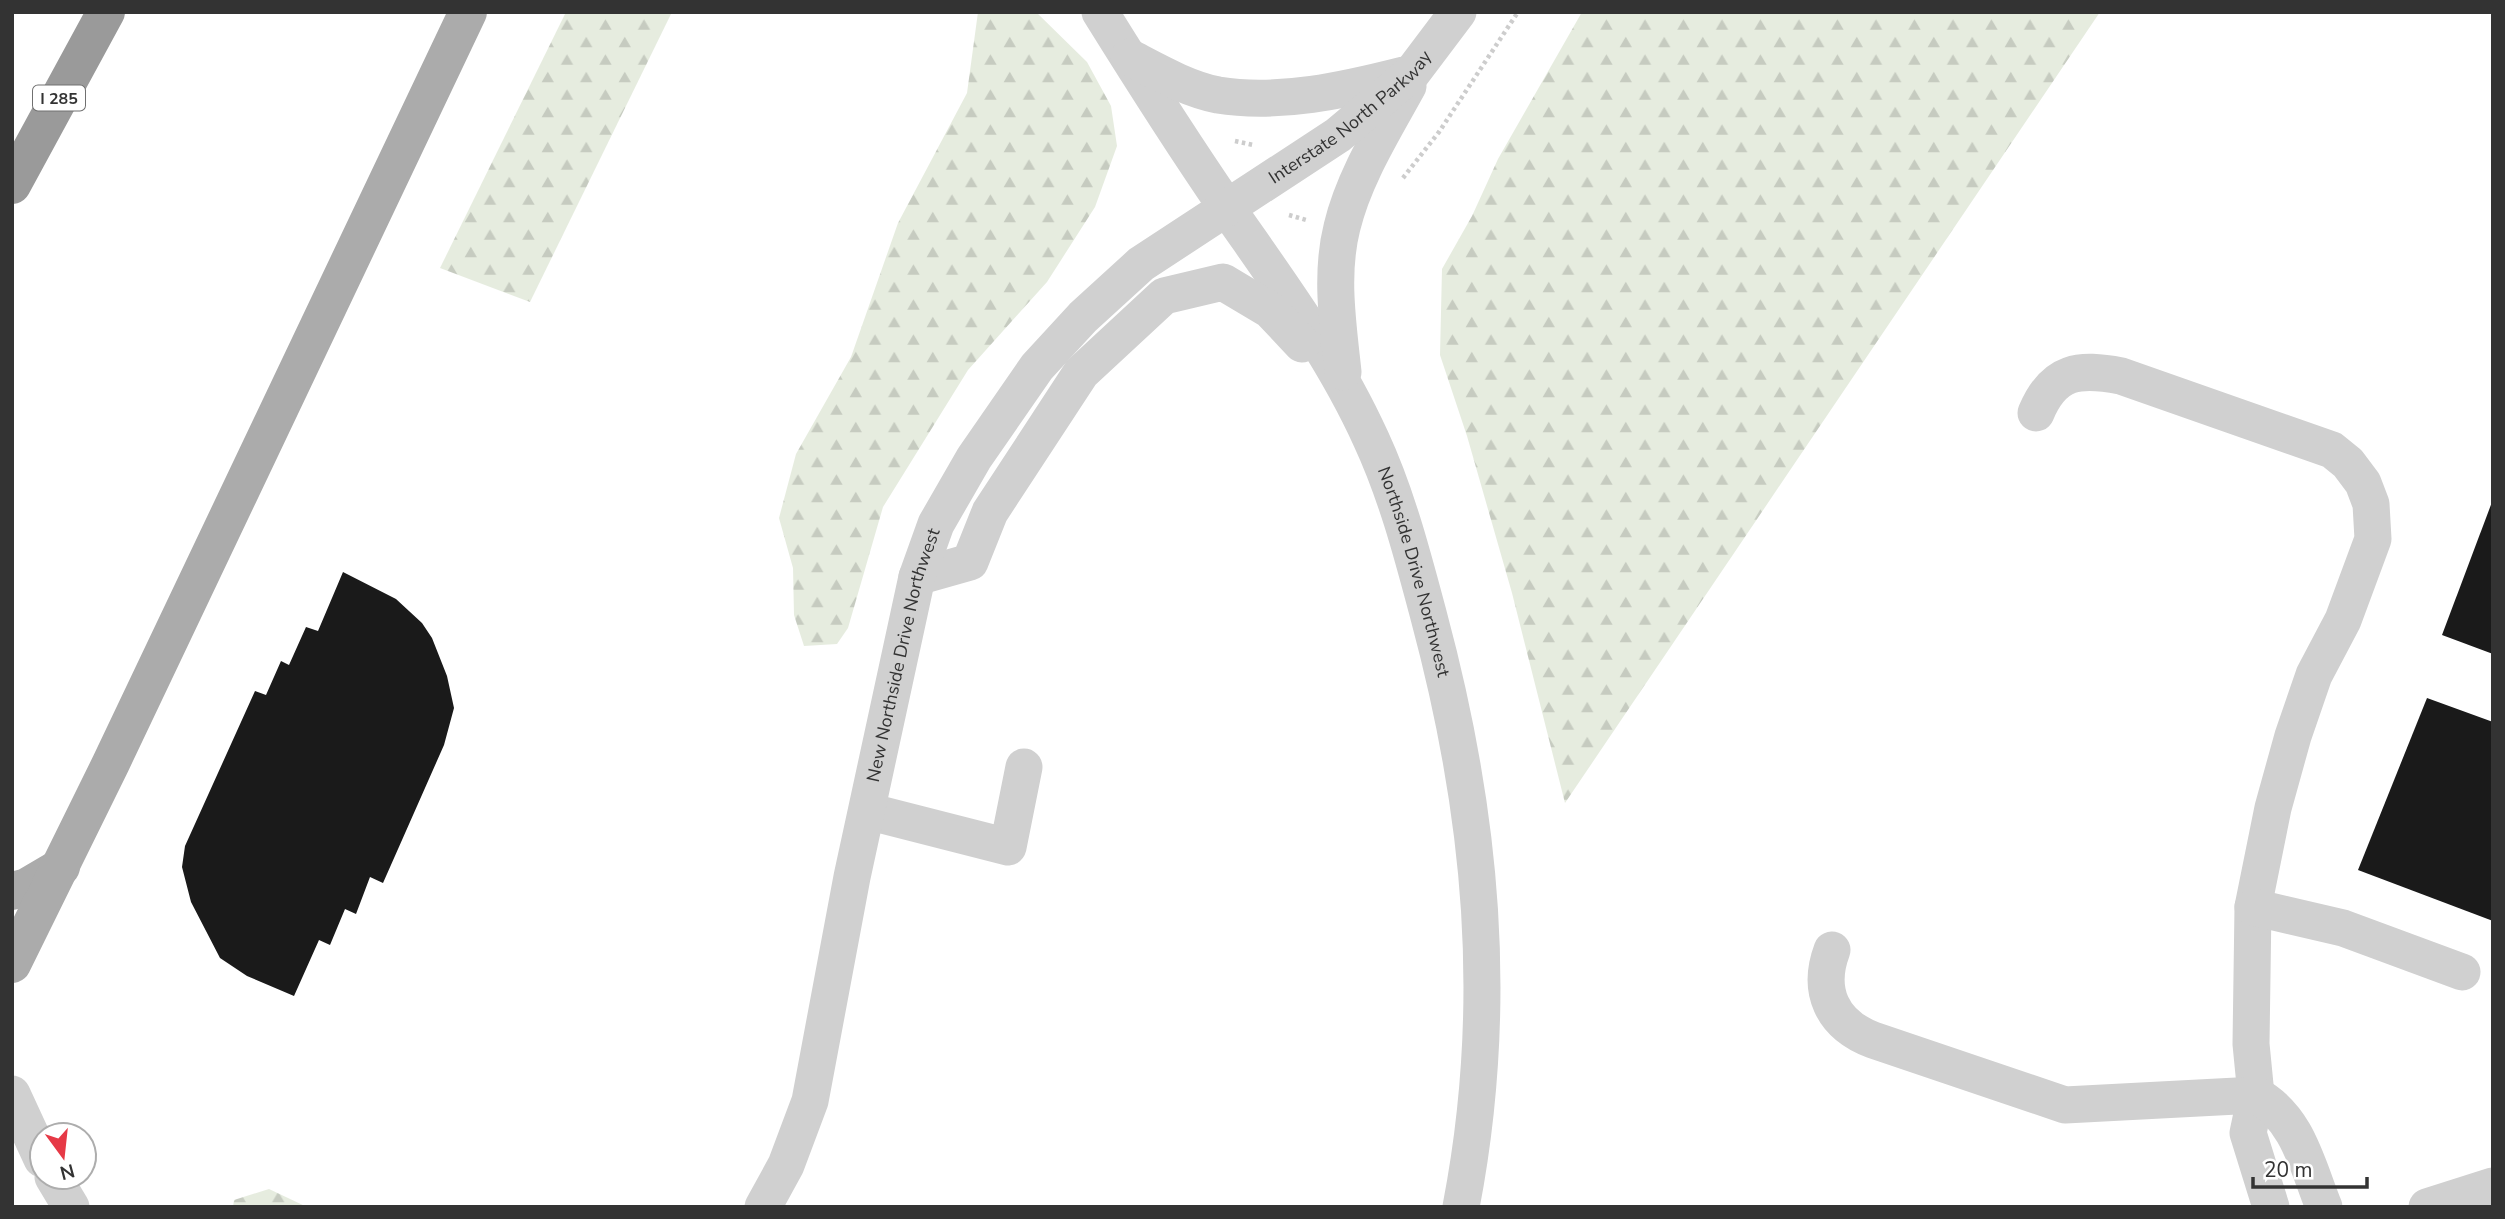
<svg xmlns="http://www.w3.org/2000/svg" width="2505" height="1219" viewBox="0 0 2505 1219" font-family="'Nunito Sans',sans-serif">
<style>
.forest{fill:url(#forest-firs)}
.building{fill:#1a1a1a}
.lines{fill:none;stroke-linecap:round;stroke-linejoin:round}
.path{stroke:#cdcdcd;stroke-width:4.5;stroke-dasharray:3.5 3.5;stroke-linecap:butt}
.minor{stroke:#d0d0d0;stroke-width:37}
.major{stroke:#ababab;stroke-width:38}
.highway{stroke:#9a9a9a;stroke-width:38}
.labels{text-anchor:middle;stroke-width:7;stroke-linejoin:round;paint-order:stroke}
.shield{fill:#fff;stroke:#707070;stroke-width:2}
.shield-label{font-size:16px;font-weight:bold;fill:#333}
.street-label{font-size:18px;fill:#333;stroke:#fff}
</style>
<defs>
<pattern id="forest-firs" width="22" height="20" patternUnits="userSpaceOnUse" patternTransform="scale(1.75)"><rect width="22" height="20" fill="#e6ecdf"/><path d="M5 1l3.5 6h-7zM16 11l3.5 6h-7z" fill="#c6cbc0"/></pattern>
</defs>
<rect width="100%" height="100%" fill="#fff"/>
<g class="forest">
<path d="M566 12H672L530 302 440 268Z"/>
<path d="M978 12H1036L1087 62 1111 106 1117 146 1095 207 1047 282 968 370 883 507 848 628 837 644 804 646 794 615 793 568 779 518 796 454 851 357 898 223 967 93Z"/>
<path d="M1582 12H2100L1565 803 1512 593 1467 436 1440 355 1442 269 1472 216 1498 159Z"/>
<path d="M269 1189 307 1207H233L234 1200Z"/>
</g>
<g class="building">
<path d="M2492 502H2493V654L2442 635Z"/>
<path d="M343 572 396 599 422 623 432 638 447 676 454 708 444 745 383 883 370 877 356 914 345 909 330 945 319 940 294 996 247 976 220 958 191 902 182 867 185 846 255 691 266 695 281 661 289 665 306 627 318 631Z"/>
<path d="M2427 698 2493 722V921L2358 870Z"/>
</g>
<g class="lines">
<g class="path">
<path d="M1235 141 1253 145"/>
<path d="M1403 178 1439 132 1518 12"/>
<path d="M1289 215 1306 220"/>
</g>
<g class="minor">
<path id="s1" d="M1100 12C1141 78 1183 144 1227 208 1279 283 1333 355 1371 439 1397 495 1413 557 1429 617 1482 814 1500 1005 1461 1207"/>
<path d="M1129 57C1156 71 1187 89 1218 95 1279 105 1345 90 1404 75"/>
<path d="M1343 372C1338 325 1330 274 1342 227 1354 177 1384 130 1408 86"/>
<path d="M2036 413C2054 370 2079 368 2121 376L2332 450 2348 463 2363 483 2371 504 2373 539 2343 620 2314 675 2293 736 2273 808 2253 907 2251 1044 2256 1095 2248 1133 2271 1207"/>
<path d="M917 577 970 562 990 512 1081 373 1164 296 1223 282 1270 310 1302 344"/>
<path d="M867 811 1008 847 1024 767"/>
<path d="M2253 907 2343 928 2462 972"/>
<path d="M1832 950C1817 990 1831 1024 1873 1040L2065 1105 2256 1095C2298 1118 2307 1165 2324 1207"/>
<path d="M12 1094 42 1159"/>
<path d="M53 1177 71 1207"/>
<path id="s2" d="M763 1207 786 1165 810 1101 852 877 917 577 936 524 974 458 1037 367 1083 317 1141 264 1338 135 1412 73 1458 12"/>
<path d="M2427 1207 2493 1186"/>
</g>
<g class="major">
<path d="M12 891 27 887 61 867"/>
<path d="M12 964 111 763 468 12"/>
</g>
<path class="highway" d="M12 185 106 12"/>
</g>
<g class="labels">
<rect class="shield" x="33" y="85.5" width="52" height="25" rx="5"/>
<g class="shield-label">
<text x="59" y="104">I 285</text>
</g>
<g class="street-label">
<text dy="6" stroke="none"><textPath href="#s2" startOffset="1297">Interstate North Parkway</textPath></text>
<text dy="6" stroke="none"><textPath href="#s1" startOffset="646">Northside Drive Northwest</textPath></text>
<text dy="6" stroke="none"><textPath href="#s2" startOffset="572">New Northside Drive Northwest</textPath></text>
</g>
</g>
<rect width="2505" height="1219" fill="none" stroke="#333333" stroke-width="28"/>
<g transform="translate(63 1156) rotate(165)"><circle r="33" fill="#ffffff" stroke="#adadad" stroke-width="2"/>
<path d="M0-5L12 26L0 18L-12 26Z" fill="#e63946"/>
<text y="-10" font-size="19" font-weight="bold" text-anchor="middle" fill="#333333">N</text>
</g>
<path d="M2253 1177v10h114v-10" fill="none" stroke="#333333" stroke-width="3.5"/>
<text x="2264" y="1177" font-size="21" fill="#333333" stroke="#ffffff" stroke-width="5" paint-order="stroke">20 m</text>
</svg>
